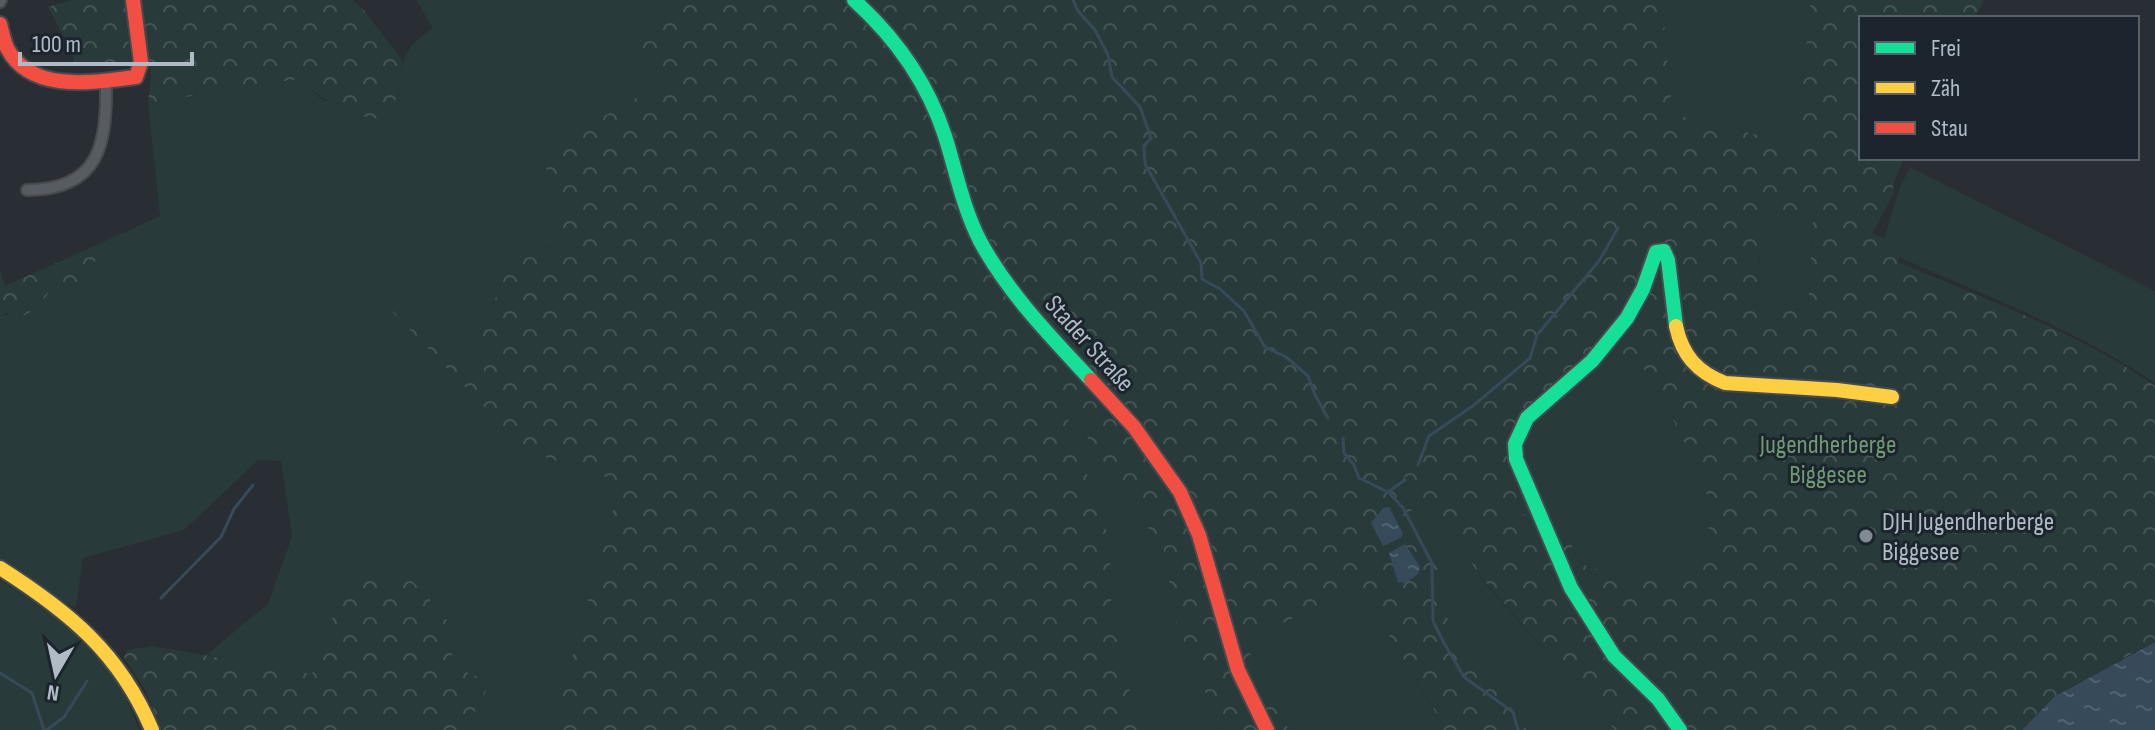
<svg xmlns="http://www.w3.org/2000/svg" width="2155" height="730" viewBox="0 0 2155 730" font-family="'Sofia Sans Condensed',sans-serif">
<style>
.green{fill:#283b3a}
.forest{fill:url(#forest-crowns);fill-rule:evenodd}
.water{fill:url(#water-ripples)}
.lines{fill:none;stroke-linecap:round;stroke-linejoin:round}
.stream{stroke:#364a5a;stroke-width:3}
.street-casing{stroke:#464a4e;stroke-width:14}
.fast-casing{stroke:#464a4e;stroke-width:18}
.slow-casing{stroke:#464a4e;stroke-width:18}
.jam-casing{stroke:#464a4e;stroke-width:18}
.street{stroke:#575c62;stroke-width:10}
.fast{stroke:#16e098;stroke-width:14}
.slow{stroke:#ffcf43;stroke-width:14}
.jam{stroke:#f24e42;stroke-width:14}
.poi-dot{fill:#818a92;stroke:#1c252d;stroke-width:3}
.labels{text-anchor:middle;stroke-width:6;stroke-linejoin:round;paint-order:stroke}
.street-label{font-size:26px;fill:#b1bbc5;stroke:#1c252d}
.park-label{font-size:26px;fill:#719974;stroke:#1c252d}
.poi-label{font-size:26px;fill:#b1bbc5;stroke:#1c252d;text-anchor:start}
</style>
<defs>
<pattern id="forest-crowns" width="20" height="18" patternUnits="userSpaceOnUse" patternTransform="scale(2)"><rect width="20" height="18" fill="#283b3a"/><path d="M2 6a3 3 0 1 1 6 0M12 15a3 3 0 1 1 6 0" fill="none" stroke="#455555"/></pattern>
<pattern id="water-ripples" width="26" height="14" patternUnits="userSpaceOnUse" patternTransform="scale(2)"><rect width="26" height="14" fill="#364a5a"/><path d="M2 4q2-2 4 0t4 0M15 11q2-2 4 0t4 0" fill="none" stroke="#516270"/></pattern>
</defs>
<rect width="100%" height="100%" fill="#282e33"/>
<g class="green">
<path d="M416 0H676L634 35 668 79 543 152 567 246 516 250 475 346 494 398 459 360 527 451 622 482 552 730H465L491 682 451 666 454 638 430 612 343 589 312 675 206 655 268 604 292 537 281 461 258 460 184 530 83 558 76 607 47 597 0 565V316L33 310 51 291 90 277 101 243 160 216 148 103 298 79 324 101 398 96C402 61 402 48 433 28Z"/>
<path d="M1662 0H1811L1796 144 1671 114Z"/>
<path d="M1910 167 2155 291V383C2071 326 1973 291 1881 249L1900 187Z"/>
<path d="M1762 212 1813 215 1808 310 1757 307Z"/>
<path d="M1590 351 1616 355 1650 373 1707 486 1710 549 1670 580H1626L1579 563 1564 528 1531 532 1511 483 1508 435 1523 415Z"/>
<path d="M1059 396 1164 551 1176 622 1221 730H1139L1112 619 1109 538Z"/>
<path d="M1405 475 1487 585 1615 730H1527L1448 620 1437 559 1402 493Z"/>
<path d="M0 580C44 608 84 636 115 679 125 694 132 713 140 730H0Z"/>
<path d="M1358 584 1443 726 1434 730H1289L1244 643Z"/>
<path d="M368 710 435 730H362Z"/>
</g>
<g class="forest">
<path d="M72 0H124L131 62 75 66 74 57 48 7Z"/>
<path d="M142 0H352L362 8 402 60 398 96 383 119C349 118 324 100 298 79L148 103 151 79Z"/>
<path d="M676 0H1662L1672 114 1796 144 1811 0H1984L1975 18H1861V158H1904L1893 184 1894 192 1872 234 1884 238 1881 249 1899 257 1898 262C1984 299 2078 332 2155 386V641L2054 697 2022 730H1615L1487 584 1405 476 1402 493 1437 559 1448 620 1527 730H1434L1443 725 1358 584 1245 643 1289 730H1221L1176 622 1164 551 1061 399 1109 538 1112 619 1139 730H552L621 482 527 451 384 303 459 360 493 395 475 346 516 250 567 246 542 152 668 79 633 35ZM1762 213 1813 215 1808 310 1757 307ZM1590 351 1616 355 1650 373 1706 486 1710 549 1670 580H1626L1579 563 1564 528 1531 532 1511 483 1509 435 1523 415Z"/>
<path d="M101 243 90 277 51 291 33 310 17 320 8 313 0 316V271L5 286Z"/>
<path d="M379 577 411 580 430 599V612L436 618 449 620 454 638 451 666 491 682 465 730H435L369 711 362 730H161L147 693 124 657 128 650 152 646 312 674 343 589Z"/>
</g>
<g class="water">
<path d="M1389 507 1403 533 1401 538 1383 546 1371 523 1383 508Z"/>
<path d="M1405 544 1420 567 1418 574 1406 583 1398 582 1389 553Z"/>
<path d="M2155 642V730H2022L2054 697Z"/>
</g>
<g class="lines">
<g class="stream">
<path d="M1073 0 1078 11 1095 30 1108 55 1112 77 1140 107 1151 138 1144 146 1145 164 1201 263 1202 279 1220 289 1244 311 1265 347 1286 357 1308 376 1315 395 1328 418"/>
<path d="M1343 438 1344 453 1354 465 1359 478 1388 492 1403 508 1432 563 1433 621 1444 643 1464 677 1513 712 1518 730"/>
<path d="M1418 465 1429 436 1474 405 1530 358 1537 335 1599 261 1618 228"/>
<path d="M1388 492 1405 480"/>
<path d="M161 598 221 537 234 509 253 485"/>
<path d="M0 673 32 693 44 730"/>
<path d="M47 730 64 717 87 681"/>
</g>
<defs>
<g id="street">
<path d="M0 2 1 0"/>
<path d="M27 190C101 190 107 142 106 81"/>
</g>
<g id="fast">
<path d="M854 0C896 38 927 81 945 136 956 171 963 208 980 241 1008 293 1051 337 1091 380"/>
<path d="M1676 326 1668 260 1664 251 1656 252 1643 289 1627 318 1592 361 1527 418 1515 444 1516 459 1571 588 1614 656 1658 699 1680 730"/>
</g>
<g id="slow">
<path d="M1676 326C1682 355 1697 372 1725 383L1837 390 1892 397"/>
<path d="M0 568C69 612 120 653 152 730"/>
</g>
<g id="jam">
<path d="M0 24C2 32 4 41 7 48 31 94 94 82 136 77L141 62 133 0"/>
<path d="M1091 380 1134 427 1180 492 1199 535 1238 670 1267 730"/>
</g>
</defs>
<use href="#street" class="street-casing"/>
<use href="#fast" class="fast-casing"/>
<use href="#slow" class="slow-casing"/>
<use href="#jam" class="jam-casing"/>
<use href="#street" class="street"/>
<use href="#fast" class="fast"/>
<use href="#slow" class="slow"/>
<use href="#jam" class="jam"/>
</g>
<circle class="poi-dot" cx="1866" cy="536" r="8"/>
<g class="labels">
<g class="street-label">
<text transform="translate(1090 343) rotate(48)" y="9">Stader Straße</text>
</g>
<g class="park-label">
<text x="1828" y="453">Jugendherberge<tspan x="1828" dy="30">Biggesee</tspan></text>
</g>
<g class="poi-label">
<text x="1882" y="530">DJH Jugendherberge<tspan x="1882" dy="30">Biggesee</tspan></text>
</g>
</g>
<rect x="1859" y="16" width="280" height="144" fill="#1c252d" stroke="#58616a" stroke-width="2"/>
<rect x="1875" y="42" width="40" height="12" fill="#16e098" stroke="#58616a" stroke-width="2"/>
<text x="1931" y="56" font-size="24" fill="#b1bbc5">Frei</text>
<rect x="1875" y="82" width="40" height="12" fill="#ffcf43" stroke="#58616a" stroke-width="2"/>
<text x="1931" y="96" font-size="24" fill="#b1bbc5">Zäh</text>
<rect x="1875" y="122" width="40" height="12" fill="#f24e42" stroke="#58616a" stroke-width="2"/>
<text x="1931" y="136" font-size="24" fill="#b1bbc5">Stau</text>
<g transform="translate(56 674) rotate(189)" stroke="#1c252d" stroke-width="6" paint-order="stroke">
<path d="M0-6L14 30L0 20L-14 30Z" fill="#b1bbc5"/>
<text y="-12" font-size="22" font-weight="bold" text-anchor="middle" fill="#b1bbc5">N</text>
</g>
<path d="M20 52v12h172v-12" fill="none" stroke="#b1bbc5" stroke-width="4"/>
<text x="32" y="52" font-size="24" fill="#b1bbc5" stroke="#1c252d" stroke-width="6" paint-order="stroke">100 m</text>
</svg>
